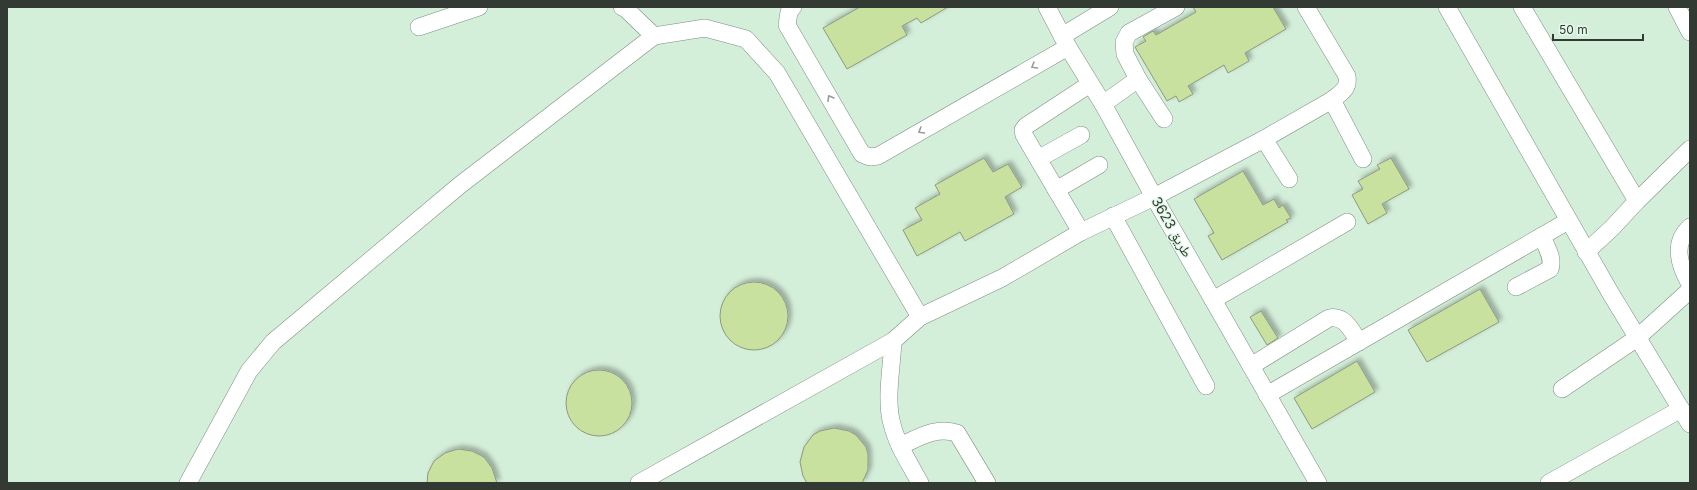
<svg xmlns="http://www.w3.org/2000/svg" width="1697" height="490" viewBox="0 0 1697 490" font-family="Inter,'Noto Naskh Arabic',sans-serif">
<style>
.built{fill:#d3eed9}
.building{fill:#c8e19f;stroke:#8f9783;filter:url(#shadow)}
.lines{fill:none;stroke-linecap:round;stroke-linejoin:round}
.minor-casing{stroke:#7c8f80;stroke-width:18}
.minor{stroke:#fff;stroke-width:17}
.oneway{stroke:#989c99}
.labels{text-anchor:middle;stroke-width:3;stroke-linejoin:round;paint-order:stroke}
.street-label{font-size:14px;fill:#323a33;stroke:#e4f9e9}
</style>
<defs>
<filter id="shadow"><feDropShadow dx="3.5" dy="-3.5" stdDeviation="2" flood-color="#0004"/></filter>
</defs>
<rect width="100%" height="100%" fill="#e4f9e9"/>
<rect class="built" x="7" y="7" width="1683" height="476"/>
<g class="building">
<path d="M860 7H948L921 23 917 18 902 26 907 35 847 69 823 28Z"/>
<path d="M1193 7H1273L1286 29 1245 53 1249 61 1228 73 1224 65 1188 86 1193 94 1179 102 1176 96 1167 101 1135 47 1146 41 1143 37 1153 31 1156 35 1196 12Z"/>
<path d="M984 158 993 172 1008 164 1022 187 1005 197 1014 214 965 241 960 232 917 256 903 230 922 220 915 208 940 194 935 185Z"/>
<path d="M1391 158 1409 189 1382 204 1387 213 1368 224 1352 195 1363 189 1358 181 1380 169 1377 165Z"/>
<path d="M1243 171 1263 205 1274 199 1279 208 1283 205 1291 218 1286 220 1288 222 1222 260 1208 236 1214 233 1194 199Z"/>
<circle cx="754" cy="316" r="34"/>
<path d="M1480 289 1499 322 1427 362 1408 330Z"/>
<path d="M1261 311 1278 338 1267 345 1250 317Z"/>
<path d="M1357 361 1375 392 1312 429 1294 398Z"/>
<circle cx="599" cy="403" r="33"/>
<path d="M834 428 849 431 856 435 866 447 868 454V470L862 483H807L803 476 800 462 804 447 813 435 820 431Z"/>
<path d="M458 449 472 451 484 457 492 468 497 483H427L428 473 434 461 445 453Z"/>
</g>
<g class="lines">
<defs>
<g id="minor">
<path d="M622 7 626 9 654 36"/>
<path d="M793 7 789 12 787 25 862 154 870 157 878 156 1068 47"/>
<path d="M1047 7 1068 47 1103 104 1154 197 1318 483"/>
<path d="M1306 7 1347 76C1349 89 1342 92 1332 100"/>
<path d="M1447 7 1611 294 1690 424"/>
<path d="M1522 7 1637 201"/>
<path d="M1677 7 1690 32"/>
<path d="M419 27 479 7"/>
<path d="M1062 36 1110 7"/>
<path d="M1103 104 1138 79"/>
<path d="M1164 119 1138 79 1125 54 1124 42 1129 33 1176 7"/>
<path d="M1264 139 1289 179"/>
<path d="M1038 159 1081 135"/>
<path d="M1056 190 1099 165"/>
<path d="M1113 216 1206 386"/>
<path d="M1690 227C1672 244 1679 265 1690 284"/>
<path d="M1081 232 1024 135 1023 130 1026 126 1090 84"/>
<path d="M1586 252 1612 228 1637 201 1690 149"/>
<path d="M1516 287 1550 269C1554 258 1546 247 1542 236"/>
<path d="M1213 300 1347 222"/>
<path d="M1251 366 1329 318C1345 315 1351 330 1359 342"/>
<path d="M1562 389 1637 338 1690 290"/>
<path d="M1267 395 1568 221"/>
<path d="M900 446C918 438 936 426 957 433L987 483"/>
<path d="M188 483 249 371 273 342 460 185 654 36 705 28 746 39 777 73 920 317"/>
<path d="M639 483 893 341"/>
<path d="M920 483C910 464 897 445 892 424 885 400 892 366 893 341L920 317 1002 278 1081 232 1154 197 1264 139 1332 100 1363 159"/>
<path d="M1549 483 1681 409"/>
</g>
</defs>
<use href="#minor" class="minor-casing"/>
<use href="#minor" class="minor"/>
</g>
<defs><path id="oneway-chevron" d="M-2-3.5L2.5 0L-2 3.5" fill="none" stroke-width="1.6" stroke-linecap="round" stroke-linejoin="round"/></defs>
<g class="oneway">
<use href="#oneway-chevron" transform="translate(1034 66) rotate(150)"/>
<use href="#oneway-chevron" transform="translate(830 98) rotate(-120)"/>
<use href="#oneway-chevron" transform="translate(921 131) rotate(150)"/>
</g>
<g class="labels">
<g class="street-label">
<text transform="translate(1172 227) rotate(60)" y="5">طريق 3623</text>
</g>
</g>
<rect width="1697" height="490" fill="none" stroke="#323a33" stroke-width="16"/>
<path d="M1553 34v6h90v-6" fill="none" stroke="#323a33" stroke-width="2"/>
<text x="1559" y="34" font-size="12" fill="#323a33" stroke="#e4f9e9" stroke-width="3" paint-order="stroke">50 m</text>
</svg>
